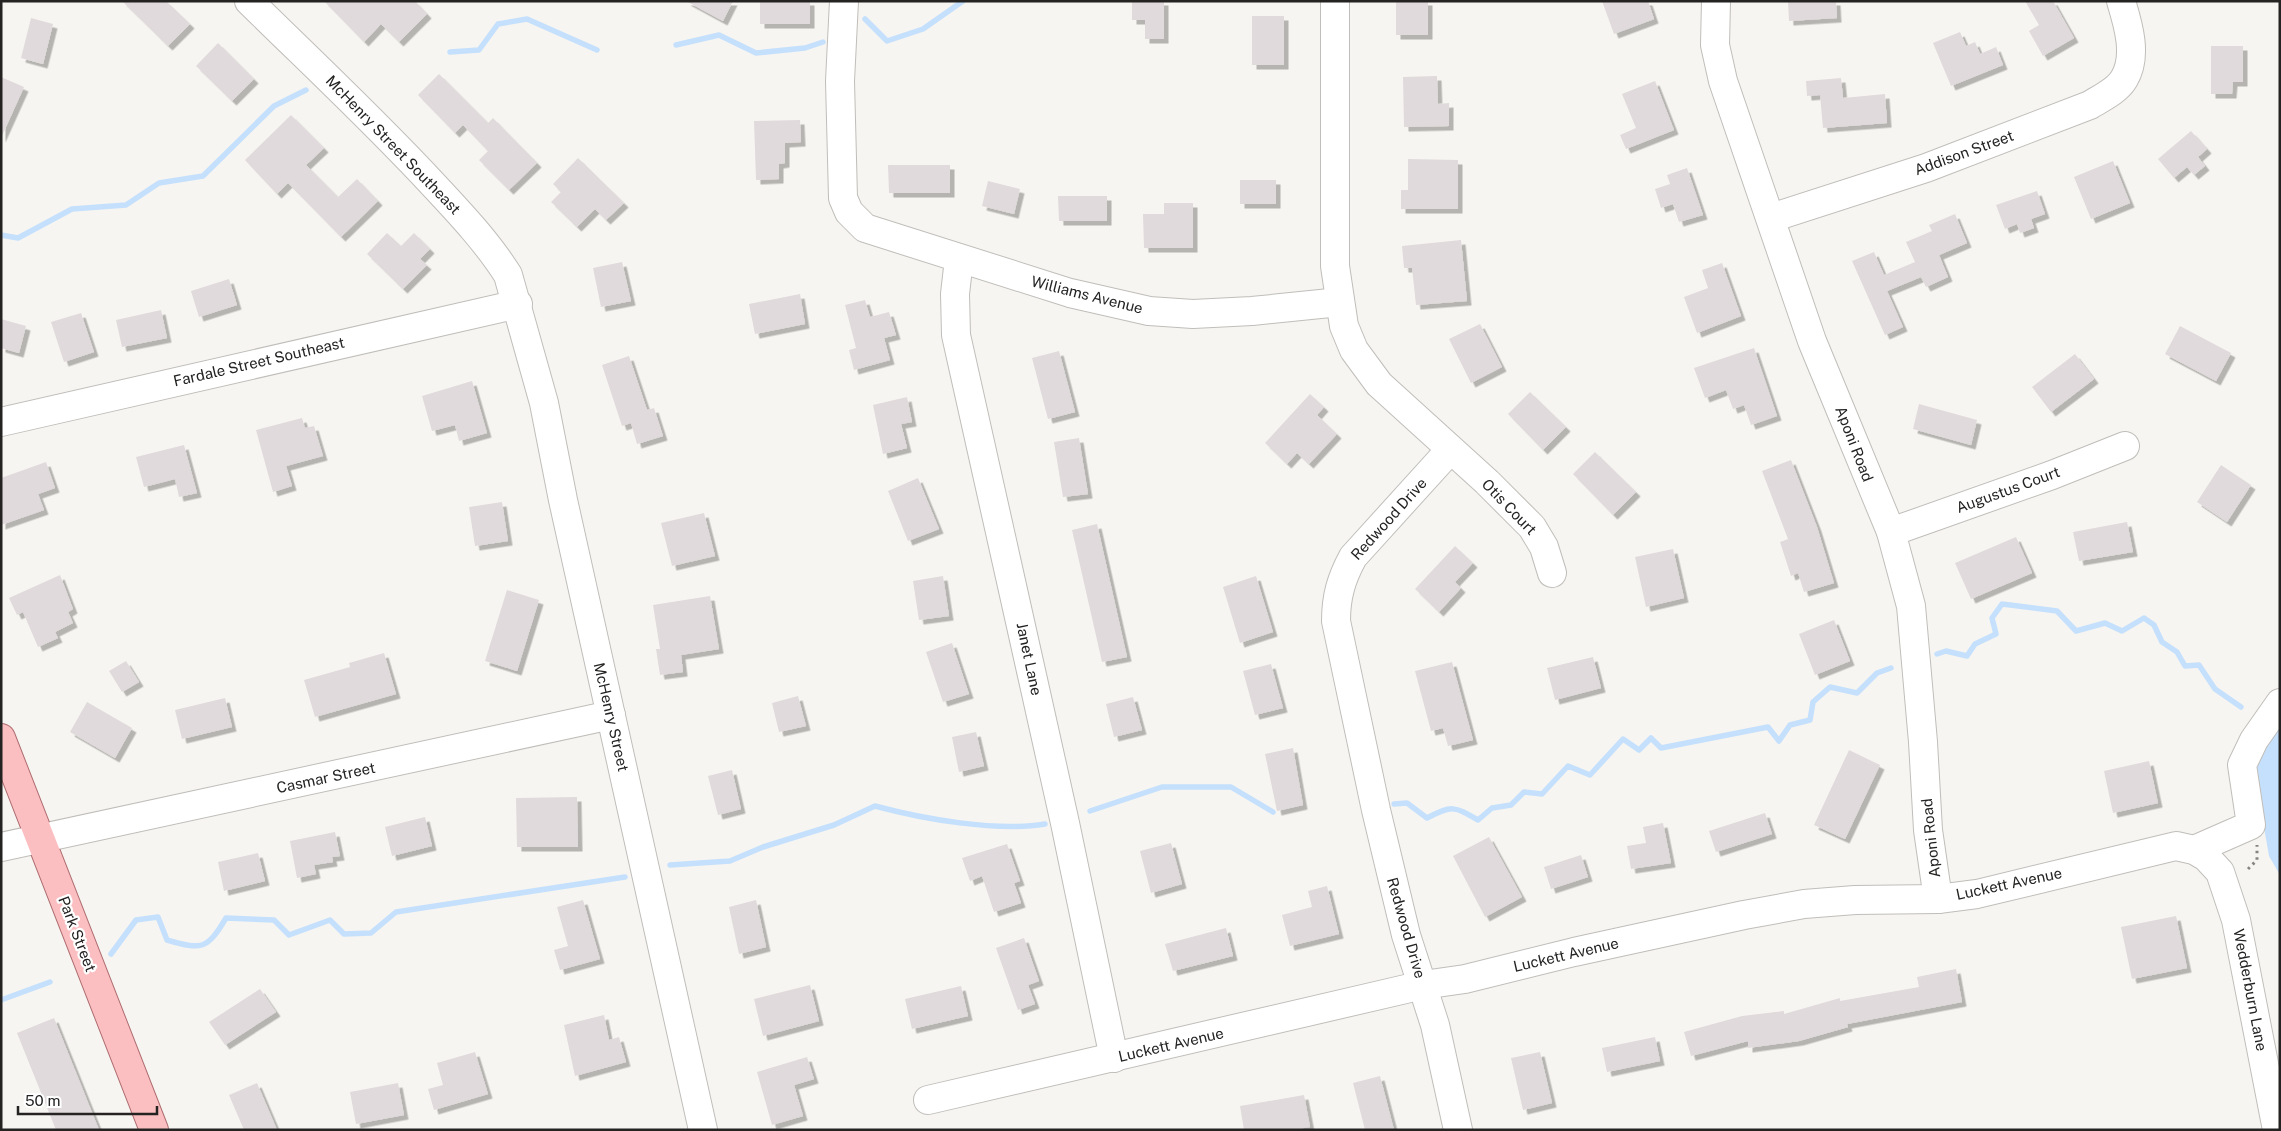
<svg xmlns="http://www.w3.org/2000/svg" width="2281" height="1131" viewBox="0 0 2281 1131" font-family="'Public Sans',sans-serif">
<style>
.water{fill:#c5e0fc}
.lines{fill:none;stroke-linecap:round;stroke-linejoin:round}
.stream{stroke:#c5e0fc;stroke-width:5.5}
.building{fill:#e0dadc;filter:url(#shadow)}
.minor-casing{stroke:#c0beba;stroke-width:30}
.major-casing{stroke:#ae6d70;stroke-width:30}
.path{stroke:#878583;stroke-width:3;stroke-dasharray:2.5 4;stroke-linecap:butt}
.minor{stroke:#fff;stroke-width:28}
.major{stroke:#fbbfc2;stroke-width:28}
.labels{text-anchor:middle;stroke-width:4.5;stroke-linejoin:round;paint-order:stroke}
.street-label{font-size:15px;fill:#242322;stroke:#fff}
</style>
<defs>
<filter id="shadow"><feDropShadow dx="4.5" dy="4.5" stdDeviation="0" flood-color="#0004"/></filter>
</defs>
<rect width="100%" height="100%" fill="#f7f5f1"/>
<path class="water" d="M2280 725V875L2269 856 2254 770 2259 752Z"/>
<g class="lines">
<g class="stream">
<path d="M865 19 887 41 923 29 963 1"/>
<path d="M676 45 719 35 756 53 805 48 823 42"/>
<path d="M450 52 479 50 498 24 527 19 597 50"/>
<path d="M1 235 18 238 72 209 126 205 159 183 203 176 274 106 306 90"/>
<path d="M1937 654 1946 651 1967 656 1975 644 1996 634 1992 618 2002 604 2057 611 2076 631 2105 623 2122 631 2144 618 2154 625 2162 642 2177 652 2185 666 2199 665 2215 689 2241 707"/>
<path d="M1394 804 1407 803 1427 818C1452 805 1454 806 1478 820L1492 808 1511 805 1524 792 1542 794 1568 766 1590 775 1623 739 1639 750 1651 738 1661 748 1768 727 1779 741 1790 725 1810 720 1813 702 1830 687 1857 693 1877 673 1891 668"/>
<path d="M1090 811 1162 787H1231L1273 812"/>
<path d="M670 865 730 861 763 847 834 825 875 806C923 819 997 832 1045 824"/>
<path d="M111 954 136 920 158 917 167 940C202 950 207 950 226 918L274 920 289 935 330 920 344 934 371 933 396 912 625 877"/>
<path d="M1 1000 50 982"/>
</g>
</g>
<g class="building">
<path d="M122 1H166L190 24 168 46Z"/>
<path d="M324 1H415L427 14 399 42 381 24 364 42Z"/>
<path d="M686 1H733L723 21Z"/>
<rect x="760" y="1" width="50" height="23"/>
<path d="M1132 1H1164V39H1145V20H1132Z"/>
<rect x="1396" y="1" width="32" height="34"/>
<path d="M1602 1H1648L1654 19 1614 34Z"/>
<path d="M1788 1H1836L1837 18 1789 21Z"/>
<path d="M2025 1H2053L2074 38 2043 56 2029 31 2039 25Z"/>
<rect x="1252" y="16" width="32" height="49"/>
<path d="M31 18 53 24 43 64 21 58Z"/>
<path d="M1960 32 1966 46 1975 42 1980 54 1996 47 2003 65 1951 86 1933 43Z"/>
<path d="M218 43 254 79 232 101 196 66Z"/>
<path d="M2211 46H2243V82H2233L2232 94H2211Z"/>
<path d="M439 74 488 123 493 118 537 163 509 190 479 160 488 151 463 125 455 133 418 95Z"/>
<path d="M1437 76 1438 104 1449 103V126L1404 127 1403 77Z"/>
<path d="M1 77 24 87 1 138Z"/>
<path d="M1841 78 1843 98 1885 94 1887 123 1823 128 1820 95 1807 96 1806 81Z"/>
<path d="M1655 81 1674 130 1626 149 1620 135 1636 128 1622 94Z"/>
<path d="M291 115 324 148 306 165 338 197 357 179 378 201 341 237 288 183 277 194 245 160Z"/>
<path d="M800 120 801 142 785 143V163L779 164V179L756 180 754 121Z"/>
<path d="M2191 131 2207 149 2198 157 2205 166 2194 175 2187 167 2174 178 2158 159Z"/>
<path d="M578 158 624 203 606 220 595 209 577 227 551 202 561 192 553 184Z"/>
<path d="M1408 159 1458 160V209H1401V190H1408Z"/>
<path d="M2113 161 2130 203 2091 219 2074 177Z"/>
<path d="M888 165H950V193H889Z"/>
<path d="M1687 168 1703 215 1679 222 1673 204 1661 208 1655 189 1670 184 1667 175Z"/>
<rect x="1240" y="180" width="36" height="24"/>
<path d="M988 181 1020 189 1014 214 982 206Z"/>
<path d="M2037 191 2045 214 2031 219 2034 228 2020 233 2017 224 2005 229 1996 205Z"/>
<path d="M1058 196H1107V221H1059Z"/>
<path d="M1164 203H1193V248H1144L1143 214H1164Z"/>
<path d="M1955 214 1967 243 1939 255 1948 277 1926 287 1921 277 1887 291 1903 327 1885 335 1852 261 1874 252 1884 275 1915 262 1906 242 1932 231 1929 225Z"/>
<path d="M387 233 401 246 414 233 430 249 420 259 427 265 403 289 367 254Z"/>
<path d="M1461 240 1467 301 1416 305 1412 268H1404L1402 246Z"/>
<path d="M622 262 631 301 601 307 593 268Z"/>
<path d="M1722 263 1741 316 1697 333 1684 297 1708 288 1702 270Z"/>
<path d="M229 279 237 305 199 317 191 291Z"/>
<path d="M800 294 805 324 755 334 749 304Z"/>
<path d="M865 300 870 317 889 312 896 335 884 338 890 360 854 370 849 350 856 348 845 305Z"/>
<path d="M161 310 167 338 122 347 116 320Z"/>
<path d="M81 313 94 352 64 362 51 322Z"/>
<path d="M1 319 26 326 19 353 1 348Z"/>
<path d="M1480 324 1502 367 1471 383 1449 339Z"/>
<path d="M2180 326 2231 353 2216 381 2165 354Z"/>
<path d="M1754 348 1777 416 1751 425 1744 405 1733 409 1726 390 1705 398 1694 368Z"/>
<path d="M1059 351 1075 412 1048 419 1032 358Z"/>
<path d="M2075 354 2094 379 2051 412 2032 387Z"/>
<path d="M629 356 647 410 654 408 663 436 637 444 631 423 622 426 602 365Z"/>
<path d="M472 381 487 433 459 441 455 425 432 431 422 396Z"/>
<path d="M1530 392 1566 427 1543 450 1508 414Z"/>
<path d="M1310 394 1324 407 1317 415 1337 434 1309 464 1297 453 1287 464 1265 443Z"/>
<path d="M907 397 912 422 901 424 907 448 883 454 873 405Z"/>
<path d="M1919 404 1977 420 1971 445 1913 429Z"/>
<path d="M302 418 305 428 314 426 323 456 286 466 292 486 273 492 256 430Z"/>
<path d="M1079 438 1088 494 1063 497 1054 442Z"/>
<path d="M184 445 197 493 179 497 175 479 144 487 136 457Z"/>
<path d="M1595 452 1636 492 1613 515 1573 474Z"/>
<path d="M1791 460 1817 527 1834 583 1804 592 1798 573 1791 576 1780 542 1788 539 1762 471Z"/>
<path d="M46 462 55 488 38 494 44 510 1 525V478Z"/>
<path d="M2221 465 2251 485 2227 522 2197 502Z"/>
<path d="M918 478 939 529 908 541 888 491Z"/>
<path d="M502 502 508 541 475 546 469 507Z"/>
<path d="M704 513 715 556 672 566 661 523Z"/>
<path d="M2127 522 2133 552 2079 561 2073 532Z"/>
<path d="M1097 524 1127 657 1102 662 1072 530Z"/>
<path d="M2016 537 2032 573 1971 599 1955 563Z"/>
<path d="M1455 546 1473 563 1455 582 1461 588 1439 612 1415 589Z"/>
<path d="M1673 549 1684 598 1646 607 1635 557Z"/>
<path d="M60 575 73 609 68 612 73 623 55 632 58 638 38 647 23 612 17 615 9 598Z"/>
<path d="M943 576 949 616 919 620 913 581Z"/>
<path d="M1256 576 1273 632 1240 643 1223 587Z"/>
<path d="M507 590 539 600 517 671 485 661Z"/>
<path d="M710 596 719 649 681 655 683 672 660 675 656 649H660L653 605Z"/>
<path d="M1834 620 1850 661 1815 675 1799 634Z"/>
<path d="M952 643 969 694 943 702 926 652Z"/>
<path d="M384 653 396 694 315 717 304 680 350 667 349 663Z"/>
<path d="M1593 657 1601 688 1555 700 1547 668Z"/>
<path d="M126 661 139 682 122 692 109 671Z"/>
<path d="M1452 662 1473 740 1448 746 1443 728 1431 731 1415 671Z"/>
<path d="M1271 664 1283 708 1255 715 1243 671Z"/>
<path d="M798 696 806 726 779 732 772 703Z"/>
<path d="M1133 697 1142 730 1114 737 1106 704Z"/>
<path d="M225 698 232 727 182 739 175 710Z"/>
<path d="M87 702 132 728 115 758 70 732Z"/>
<path d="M976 732 984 766 959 772 952 737Z"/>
<path d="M1293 748 1303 805 1277 811 1265 754Z"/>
<path d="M1849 750 1880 765 1845 839 1814 825Z"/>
<path d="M2149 761 2158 803 2113 813 2104 771Z"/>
<path d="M732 770 741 809 718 815 708 776Z"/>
<path d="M577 797 578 847H517L516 798Z"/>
<path d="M1765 813 1772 834 1716 852 1709 831Z"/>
<path d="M425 817 432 846 392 856 385 827Z"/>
<path d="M1663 823 1671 863 1631 869 1627 846 1646 843 1643 827Z"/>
<path d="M335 832 340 856 332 857 333 862 314 865 316 874 297 878 290 841Z"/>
<path d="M1489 837 1522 897 1485 917 1453 856Z"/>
<path d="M1171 843 1182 884 1151 893 1140 851Z"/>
<path d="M1007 844 1020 881 1014 883 1021 903 994 912 982 876 970 881 962 858Z"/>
<path d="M258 853 265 881 224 891 218 862Z"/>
<path d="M1581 855 1588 877 1551 889 1544 867Z"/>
<path d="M1327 886 1339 934 1290 946 1282 915 1312 907 1308 891Z"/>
<path d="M583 900 600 959 560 970 554 950 568 946 557 907Z"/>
<path d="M756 900 766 947 739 954 729 907Z"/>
<path d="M2176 916 2187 968 2132 979 2121 927Z"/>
<path d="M1226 928 1233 956 1173 971 1165 944Z"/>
<path d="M1024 938 1039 981 1028 985 1035 1004 1018 1010 996 948Z"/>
<path d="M1956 969 1962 1002 1847 1024 1848 1027 1799 1041 1748 1048V1041L1691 1056 1684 1032 1742 1016 1784 1011V1014L1840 998V1001L1919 987 1917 977Z"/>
<path d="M810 985 819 1021 763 1036 754 999Z"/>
<path d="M961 986 968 1016 912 1029 905 999Z"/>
<path d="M260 989 276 1012 225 1045 209 1022Z"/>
<path d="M604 1015 609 1040 619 1037 626 1062 575 1076 564 1025Z"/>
<path d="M54 1018 99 1130H56L17 1033Z"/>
<path d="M1655 1037 1660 1061 1607 1072 1602 1048Z"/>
<path d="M475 1052 488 1094 434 1110 428 1089 443 1085 437 1063Z"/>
<path d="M1540 1052 1552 1103 1523 1110 1511 1058Z"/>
<path d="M807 1057 814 1079 794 1085 803 1116 772 1125 757 1072Z"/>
<path d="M1380 1076 1394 1130H1365L1353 1083Z"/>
<path d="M257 1083 277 1130H244L229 1095Z"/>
<path d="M398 1083 404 1115 356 1124 350 1092Z"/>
<path d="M1304 1095 1310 1127 1291 1130H1244L1240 1106Z"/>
</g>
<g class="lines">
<defs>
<g id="minor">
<path d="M249 1C309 60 370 117 428 179 456 209 486 240 508 275L544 403 563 500 703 1130"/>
<path d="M844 1 840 81 843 198 849 212 865 228 1070 293 1149 311 1193 314 1252 311 1340 302"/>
<path d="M1335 1V266L1344 326 1354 350 1379 384 1487 482 1532 527 1544 547 1552 573"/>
<path d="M1716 1 1715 45 1723 81 1812 341 1891 532 1911 606 1923 742 1928 830 1938 899"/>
<path d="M1771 218 1926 168 2090 105C2101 98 2117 91 2124 79 2138 56 2128 24 2121 1"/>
<path d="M959 259 955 294 956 335 1065 823 1114 1058"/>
<path d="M1 422 518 304"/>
<path d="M1450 450 1353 557C1341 579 1336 597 1336 621L1376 810 1406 935 1435 1025 1458 1130"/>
<path d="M1891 532 2052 475 2125 446"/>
<path d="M1 847 611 715"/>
<path d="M2194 850 2251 825 2242 765 2254 740 2280 703"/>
<path d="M928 1100 1423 985 1465 979 1574 952 1744 915 1804 904 1855 900 1938 899 1977 894 2176 846 2194 850 2206 857 2220 872 2236 920 2277 1130"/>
</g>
<path id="major" d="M1 738 154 1130"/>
</defs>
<use href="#minor" class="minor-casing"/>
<use href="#major" class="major-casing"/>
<path class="path" d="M2248 869 2257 860V845"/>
<use href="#minor" class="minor"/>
<use href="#major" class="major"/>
</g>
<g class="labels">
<g class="street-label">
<text transform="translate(393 145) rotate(46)" y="5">McHenry Street Southeast</text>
<text transform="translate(1964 153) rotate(-20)" y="5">Addison Street</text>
<text transform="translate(1087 295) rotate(14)" y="5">Williams Avenue</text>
<text transform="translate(259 362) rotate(-13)" y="5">Fardale Street Southeast</text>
<text transform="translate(1854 444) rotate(69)" y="5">Aponi Road</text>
<text transform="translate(2008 490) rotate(-20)" y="5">Augustus Court</text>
<text transform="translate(1509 507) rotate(46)" y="5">Otis Court</text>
<text transform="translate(1389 519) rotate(-48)" y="5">Redwood Drive</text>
<text transform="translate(1029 659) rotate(78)" y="5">Janet Lane</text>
<text transform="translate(611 717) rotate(77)" y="5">McHenry Street</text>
<text transform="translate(326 778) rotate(-12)" y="5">Casmar Street</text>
<text transform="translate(1931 838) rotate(-96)" y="5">Aponi Road</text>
<text transform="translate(2009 884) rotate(-12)" y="5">Luckett Avenue</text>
<text transform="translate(1406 928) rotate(74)" y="5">Redwood Drive</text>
<text transform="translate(77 934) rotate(69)" y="5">Park Street</text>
<text transform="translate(1566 955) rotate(-13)" y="5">Luckett Avenue</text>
<text transform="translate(2250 990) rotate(79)" y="5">Wedderburn Lane</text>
<text transform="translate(1171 1045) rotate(-13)" y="5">Luckett Avenue</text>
</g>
</g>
<rect width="2281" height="1131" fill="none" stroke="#242322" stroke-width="5"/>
<path d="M18 1106v8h139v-8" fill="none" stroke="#242322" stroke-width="2.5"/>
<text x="25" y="1106" font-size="15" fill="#242322" stroke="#ffffff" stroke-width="4" paint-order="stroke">50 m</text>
</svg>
